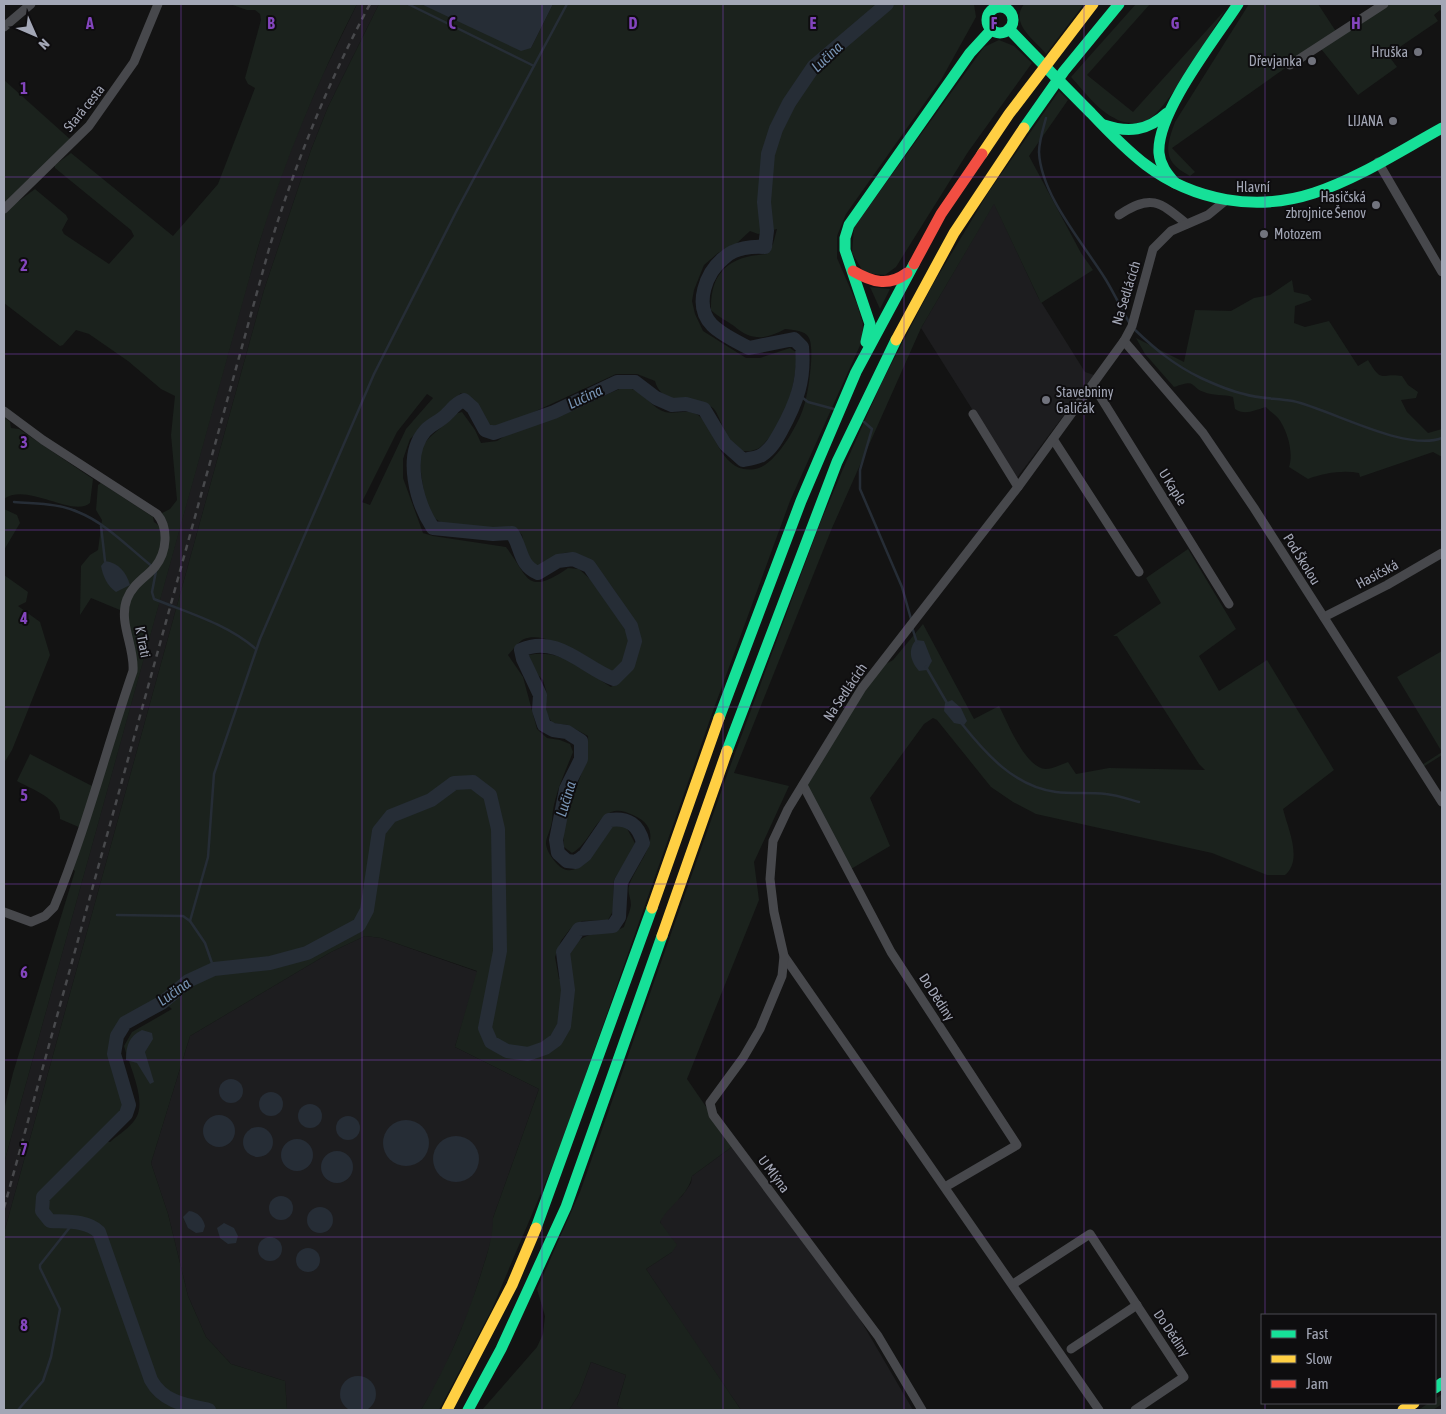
<svg xmlns="http://www.w3.org/2000/svg" width="1446" height="1414" viewBox="0 0 1446 1414" font-family="'Asap Condensed',sans-serif">
<style>
.built{fill:#1d1d1f}
.green{fill:#1b221d;fill-rule:evenodd}
.water{fill:#262d36}
.lines{fill:none;stroke-linecap:round;stroke-linejoin:round}
.stream{stroke:#262d36;stroke-width:2.5}
.river{stroke:#262d36;stroke-width:14}
.street{stroke:#47484c;stroke-width:9}
.fast{stroke:#16e098;stroke-width:11}
.slow{stroke:#ffcf43;stroke-width:11}
.jam{stroke:#f24e42;stroke-width:11}
.rail{stroke:#48494c;stroke-width:2.5;stroke-dasharray:6 5;stroke-linecap:butt}
.grid{fill:none;stroke:#8345bd;stroke-width:1;stroke-opacity:0.55}
.poi-dot{fill:#71737d;stroke:#0e0d0f;stroke-width:2}
.labels{text-anchor:middle;stroke-width:4;stroke-linejoin:round;paint-order:stroke}
.poi-label{font-size:14px;fill:#a3a7b6;stroke:#0e0d0f;text-anchor:end}
.street-label{font-size:14px;fill:#a3a7b6;stroke:#0e0d0f}
.water-label{font-size:15px;font-style:italic;fill:#7793b3;stroke:#0e0d0f}
.grid-label{font-size:16px;text-anchor:middle;font-weight:bold;fill:#8345bd;stroke:#0e0d0f;stroke-width:4;stroke-linejoin:round;paint-order:stroke}
</style>
<rect width="100%" height="100%" fill="#131313"/>
<g class="built">
<path d="M357 4H379L328 107 311 150 264 290 4 1233V1163L247 285 268 213 293 143 322 76Z"/>
<path d="M994 203 1038 297 1085 372 1094 375 1016 479 921 328Z"/>
<path d="M365 936 381 938 478 972 455 1047 539 1089 493 1218V1235L470 1309 440 1379 421 1410H287L285 1381 231 1364 206 1337 188 1296 168 1214 151 1163 190 1036 331 952Z"/>
<path d="M733 1146 857 1314 913 1410H741L698 1347 646 1269 672 1252 660 1221 666 1209 682 1196 691 1183 692 1176Z"/>
<path d="M591 1362 626 1375 617 1405 625 1410H569L579 1394Z"/>
</g>
<g class="green">
<path d="M230 4H357C317 82 284 162 258 247L4 1163V1110L13 1073 75 871 72 869 135 675 127 618 131 595 163 558 160 514 170 509 177 500 171 435 175 396 161 389 128 361 89 334 76 330 63 345 60 346 4 303V212L35 189 66 215 68 219 62 230 64 234 109 264 134 236 131 230 55 168V165L71 153 173 236 218 184 255 88 248 84 245 78 261 20 260 14 255 10H247Z"/>
<path d="M379 4H421L531 48 553 4H974L976 17 941 80 846 214 837 236V258L857 304 863 324 862 341 790 501 713 711 560 1148 492 1309 439 1410H421C446 1368 465 1324 480 1277 486 1257 493 1239 493 1218L539 1089 455 1047 477 971 381 938 365 936 331 952 190 1036 151 1163 168 1214 188 1296 206 1337 231 1364 285 1381 287 1410H4V1233L264 290 311 150 328 107ZM777 229 773 244 767 254C730 256 710 271 711 310 718 317 726 320 734 326 751 341 765 340 785 329 793 330 805 330 809 338 815 349 808 397 803 409 797 427 774 467 755 469 720 475 715 427 698 415 687 408 675 415 665 412 653 408 647 397 638 392 634 389 628 388 624 387L550 419 514 430 497 441 481 443 475 430 462 412 451 415C444 429 430 433 423 446 417 456 421 470 422 480 424 491 425 505 431 514 443 533 497 531 516 529L522 535 527 560 537 568C545 563 555 555 564 553 595 547 640 622 638 648 638 666 625 678 611 687 585 670 561 648 529 655L534 671 543 680 547 694 544 709 552 723 568 725 588 736C590 776 559 806 564 847L572 853C589 844 593 821 611 812 619 809 626 812 633 815 671 832 636 862 629 886 627 892 631 898 631 905 630 912 626 920 624 927 600 939 589 926 569 950L572 977 559 979 555 957 561 941 570 929 582 921 608 920 613 911 614 880 636 845 625 825 612 826C603 840 578 887 557 864 552 858 547 852 546 844 546 837 551 829 552 821 553 797 564 775 573 752L570 744 560 740 547 738 537 729 523 677 508 655C513 650 519 641 524 639 547 629 593 662 613 673 626 663 627 651 630 636L591 580 579 569 568 568C526 597 529 577 506 547L433 536 423 533 403 478V459L410 439 461 393C479 399 480 411 486 427L495 430 616 374H637L655 381C662 409 695 393 713 408 723 417 727 462 757 449 761 448 765 442 768 439 789 415 795 384 797 353L790 348 760 358H746L703 331 695 314 692 301 694 290 704 265 718 253 736 244 750 231 758 234ZM427 394 433 398 406 429 370 505 362 502 397 432ZM160 1000 172 1009 132 1032 124 1046C129 1065 147 1100 136 1118 131 1127 118 1135 110 1142L98 1140C105 1130 125 1118 125 1105 126 1096 118 1084 116 1075 102 1026 124 1022 160 1000Z"/>
<path d="M1024 4H1084L1046 54C1035 40 1009 24 1024 4Z"/>
<path d="M1136 4H1150L1087 75 1133 112 1226 9C1211 31 1167 112 1146 121 1138 125 1123 123 1116 119 1097 110 1085 92 1071 77Z"/>
<path d="M1249 4H1318L1337 33 1384 4H1442V12L1440 10 1434 15 1438 21 1388 55 1397 67 1358 95 1318 45 1172 148 1195 172 1190 176C1163 162 1165 149 1175 122Z"/>
<path d="M999 40 1014 46 1032 63 968 152 896 267 885 275 864 273 852 253 854 227 984 47Z"/>
<path d="M4 80 71 140 4 204Z"/>
<path d="M1059 91 1068 100 1029 156 1081 253 1093 270 1041 303 994 204 921 328 832 528 734 773 789 786 754 862 759 900 687 1079 733 1146 692 1176C689 1195 669 1205 660 1222L677 1245 672 1252 646 1269 741 1410H625L617 1406 626 1375 591 1362 579 1394 569 1410H482L537 1347 543 1334 545 1316 537 1289 580 1192 728 772 819 526 843 469 883 380 933 284 988 193Z"/>
<path d="M1292 280 1294 292 1308 295 1312 300 1295 306 1294 323 1305 327 1329 321 1358 366 1368 360C1383 385 1380 372 1402 376L1408 385 1418 392 1416 398 1401 400 1407 412 1428 433 1442 429V457L1433 452 1360 477 1359 473C1343 470 1324 473 1308 479L1289 467C1294 453 1287 429 1278 418 1275 414 1269 411 1266 407 1255 410 1245 416 1235 409L1233 397C1224 394 1212 396 1204 392 1189 387 1198 378 1174 387L1145 354 1136 338 1184 362 1195 310 1231 311 1254 298 1270 295Z"/>
<path d="M870 287 890 289 880 309Z"/>
<path d="M4 417 10 422 11 428 19 429 93 479 90 503C72 518 27 482 4 499Z"/>
<path d="M101 483 153 517 154 522 161 527V547L156 559 120 610 91 598 80 615 81 566 90 555 98 550 102 520 96 510 98 485Z"/>
<path d="M4 509 17 515 20 523 4 550Z"/>
<path d="M1188 549 1236 629 1199 656 1219 691 1267 660 1334 770 1283 809C1288 829 1303 860 1285 875H1267L1212 853 1036 814 1013 802 991 787 937 720 933 718 924 724 870 798 890 846 851 869 807 785 862 695 884 665 893 660 923 624 974 719 999 706C1008 723 1025 768 1046 769 1053 769 1062 764 1068 762L1076 774 1109 768 1205 770 1199 764 1117 636H1113L1161 603 1146 578Z"/>
<path d="M4 575 28 592 26 602 18 606 40 622 50 655 12 750 4 763Z"/>
<path d="M1442 651V755L1423 767 1422 765 1442 752 1397 677Z"/>
<path d="M30 754 92 786 81 828 60 819C61 799 33 790 17 781Z"/>
<path d="M1442 1394V1404L1433 1410H1418L1429 1403H1435V1399Z"/>
</g>
<g class="water">
<path d="M421 4H553L531 48 521 51Z"/>
<path d="M105 561C119 563 126 572 130 585L116 592C107 586 103 576 101 566Z"/>
<path d="M916 640 924 641 932 661 927 670 919 671C911 662 907 650 916 640Z"/>
<path d="M952 700 961 708 967 721 964 725 954 723 944 711 945 703Z"/>
<path d="M142 1030 152 1033 153 1039 145 1052 154 1082 150 1084 137 1063 126 1060C126 1046 129 1036 142 1030Z"/>
<circle cx="231" cy="1091" r="12"/>
<circle cx="271" cy="1104" r="12"/>
<circle cx="310" cy="1116" r="12"/>
<circle cx="219" cy="1131" r="16"/>
<circle cx="348" cy="1128" r="12"/>
<circle cx="406" cy="1143" r="23"/>
<circle cx="258" cy="1142" r="15"/>
<circle cx="456" cy="1159" r="23"/>
<circle cx="297" cy="1155" r="16"/>
<circle cx="337" cy="1167" r="16"/>
<circle cx="281" cy="1208" r="12"/>
<circle cx="320" cy="1220" r="13"/>
<path d="M189 1211C198 1212 203 1218 205 1226L203 1232 196 1233 188 1228 183 1217Z"/>
<path d="M224 1223 234 1228 238 1236 236 1243 228 1244 220 1238 217 1228Z"/>
<circle cx="270" cy="1249" r="12"/>
<circle cx="308" cy="1260" r="12"/>
<circle cx="358" cy="1394" r="18"/>
</g>
<g class="lines">
<g class="stream">
<path d="M408 4 534 66"/>
<path d="M1046 118C1043 129 1039 142 1039 152 1041 196 1084 244 1106 280 1115 295 1122 310 1130 324"/>
<path d="M1134 329C1155 349 1174 365 1201 378 1214 384 1230 391 1244 394 1259 399 1277 398 1293 401 1332 410 1405 452 1442 438"/>
<path d="M799 395 808 402 834 409"/>
<path d="M864 422 872 429 860 470V489L902 587 911 619"/>
<path d="M14 502C34 504 59 503 78 512 106 523 130 549 153 567"/>
<path d="M101 526 105 561"/>
<path d="M156 571 152 592 154 599C189 613 227 624 256 649"/>
<path d="M912 627 917 643"/>
<path d="M926 667 947 703"/>
<path d="M962 724C986 754 1015 787 1056 792 1072 794 1089 792 1106 794 1117 795 1128 799 1139 802"/>
<path d="M117 915 183 916 190 921"/>
<path d="M214 969 205 943 190 921 208 857 214 774 260 639 374 374 457 210 567 4"/>
<path d="M18 1410 43 1381 51 1357 60 1309 40 1268V1265L74 1222"/>
</g>
<path class="river" d="M209 1410C185 1405 163 1402 151 1380L99 1232C87 1220 66 1222 50 1221L42 1211 43 1197 126 1114 129 1105 114 1054 117 1036 125 1023 163 1002 188 981 214 969 270 963 307 953 359 925 367 910 379 831 391 816 431 800 454 783 473 782 490 795 498 829 500 951 485 1028 491 1042 507 1051 528 1054 545 1048 556 1040 564 1026 568 990 563 952 579 929 613 926 619 917 621 882 643 843C639 825 628 817 609 820L585 855 576 862 567 861 558 853 556 840 566 789 581 759V741L567 732 553 730 544 725 539 710 540 695 523 659 521 650C557 634 583 667 614 679L628 665 635 641 631 626 589 566 573 559 558 561 538 573C519 565 522 548 512 533L493 534 433 528C417 504 403 456 425 431 431 424 441 421 447 414 455 407 453 405 464 400L473 408 485 430 494 433 554 412 617 382H635L656 398 672 405 686 404 704 409 725 444 743 460C749 459 757 458 762 455 771 449 776 440 781 431 797 402 805 380 802 347L794 339 749 348C739 343 720 333 712 325 693 305 706 272 725 257 735 248 752 246 765 247L767 231 764 202 768 154 776 129 789 103 814 66 887 4"/>
<g class="street">
<path d="M4 27 31 4"/>
<path d="M1290 65 1384 4"/>
<path d="M1378 162 1442 272"/>
<path d="M4 209 89 126 134 62 158 4"/>
<path d="M1119 215C1151 194 1159 201 1187 224"/>
<path d="M1124 341 1203 433 1254 508 1442 802"/>
<path d="M1093 385 1229 604"/>
<path d="M4 411 43 440 157 514C169 528 167 552 155 567 145 578 132 585 127 599 118 622 135 647 133 671 106 749 86 830 54 907L45 916 31 922 4 912"/>
<path d="M973 414 1018 487"/>
<path d="M1053 439 1139 572"/>
<path d="M1324 617 1387 585 1442 553"/>
<path d="M803 785 891 952 1017 1145 945 1187"/>
<path d="M784 956 1099 1410"/>
<path d="M1013 1284 1090 1234 1184 1377 1135 1410"/>
<path d="M1071 1349 1137 1305"/>
<path d="M922 1410 878 1336 713 1115 710 1103 743 1058 760 1029 782 976 784 956 774 912 770 879 773 841 788 809 862 688 1018 487 1124 341 1132 326 1153 249 1171 231 1208 215 1225 201"/>
</g>
<g class="fast">
<circle cx="1000" cy="20" r="13"/>
<path d="M1009 29C1036 57 1063 85 1091 113 1108 131 1126 150 1146 165 1194 201 1256 212 1314 193 1359 178 1400 151 1442 128"/>
<path d="M1104 125C1128 133 1148 131 1167 113"/>
<path d="M1024 128 1064 71 1119 4"/>
<path d="M1175 183C1167 174 1160 165 1159 153 1156 113 1216 38 1238 4"/>
<path d="M866 342 870 324 845 250V238L849 225 970 53 992 29"/>
<path d="M719 718 801 501 856 372 914 264"/>
<path d="M727 751 837 462 896 340"/>
<path d="M536 1228 652 908"/>
<path d="M1435 1388 1442 1383"/>
<path d="M468 1410 501 1349 566 1207 662 936"/>
</g>
<g class="slow">
<path d="M982 154 1009 114 1093 4"/>
<path d="M896 340 954 233 1024 128"/>
<path d="M652 908 719 718"/>
<path d="M662 936 727 751"/>
<path d="M447 1410 512 1285 536 1228"/>
<path d="M1403 1410 1414 1403"/>
</g>
<g class="jam">
<path d="M914 264 941 214 982 154"/>
<path d="M853 271C872 282 888 287 907 273"/>
</g>
<path class="rail" d="M4 1208 269 249C295 164 328 82 370 4"/>
</g>
<path class="grid" d="M181 4V1410M362 4V1410M542 4V1410M723 4V1410M904 4V1410M1084 4V1410M1265 4V1315M4 177H1442M4 354H1442M4 530H1442M4 707H1442M4 884H1442M4 1060H1442M4 1237H1442M1265 1403V1410"/>
<g class="poi-dot">
<circle cx="1418" cy="52" r="5"/>
<circle cx="1312" cy="61" r="5"/>
<circle cx="1393" cy="121" r="5"/>
<circle cx="1376" cy="205" r="5"/>
<circle cx="1264" cy="234" r="5"/>
<circle cx="1046" cy="400" r="5"/>
</g>
<g class="labels">
<g class="poi-label">
<text x="1408" y="57">Hruška</text>
<text x="1302" y="66">Dřevjanka</text>
<text x="1383" y="126">LIJANA</text>
<text x="1366" y="202">Hasičská<tspan x="1366" dy="16">zbrojnice Šenov</tspan></text>
<text x="1274" y="239" text-anchor="start">Motozem</text>
<text x="1056" y="397" text-anchor="start">Stavebniny<tspan x="1056" dy="16">Galičák</tspan></text>
</g>
<g class="street-label">
<text transform="translate(84 108) rotate(-51)" y="5">Stará cesta</text>
<text x="1253" y="192">Hlavní</text>
<text transform="translate(1126 293) rotate(-73)" y="5">Na Sedlácích</text>
<text transform="translate(1173 487) rotate(58)" y="5">U Kaple</text>
<text transform="translate(1302 559) rotate(58)" y="5">Pod Školou</text>
<text transform="translate(1377 574) rotate(-28)" y="5">Hasičská</text>
<text transform="translate(143 642) rotate(79)" y="5">K Trati</text>
<text transform="translate(845 692) rotate(-56)" y="5">Na Sedlácích</text>
<text transform="translate(937 997) rotate(57)" y="5">Do Dědiny</text>
<text transform="translate(774 1174) rotate(53)" y="5">U Mlýna</text>
<text transform="translate(1172 1333) rotate(56)" y="5">Do Dědiny</text>
</g>
<g class="water-label">
<text transform="translate(827 57) rotate(-43)" y="5">Lučina</text>
<text transform="translate(585 397) rotate(-25)" y="5">Lučina</text>
<text transform="translate(566 799) rotate(-73)" y="5">Lučina</text>
<text transform="translate(174 992) rotate(-35)" y="5">Lučina</text>
</g>
</g>
<g class="grid-label">
<text x="90" y="29">A</text>
<text x="271" y="29">B</text>
<text x="452" y="29">C</text>
<text x="633" y="29">D</text>
<text x="813" y="29">E</text>
<text x="994" y="29">F</text>
<text x="1175" y="29">G</text>
<text x="1356" y="29">H</text>
<text x="24" y="94">1</text>
<text x="24" y="271">2</text>
<text x="24" y="448">3</text>
<text x="24" y="624">4</text>
<text x="24" y="801">5</text>
<text x="24" y="978">6</text>
<text x="24" y="1155">7</text>
<text x="24" y="1331">8</text>
</g>
<rect width="1446" height="1414" fill="none" stroke="#a3a7b6" stroke-width="10"/>
<rect x="1261" y="1314" width="175" height="90" fill="#0e0d0f" stroke="#4a4b52"/>
<rect x="1271" y="1330" width="25" height="8" fill="#16e098" stroke="#4a4b52"/>
<text x="1306" y="1339" font-size="15" fill="#a3a7b6">Fast</text>
<rect x="1271" y="1355" width="25" height="8" fill="#ffcf43" stroke="#4a4b52"/>
<text x="1306" y="1364" font-size="15" fill="#a3a7b6">Slow</text>
<rect x="1271" y="1380" width="25" height="8" fill="#f24e42" stroke="#4a4b52"/>
<text x="1306" y="1389" font-size="15" fill="#a3a7b6">Jam</text>
<g transform="translate(35 35) rotate(135)" stroke="#0e0d0f" stroke-width="4" paint-order="stroke">
<path d="M0-4L9 19L0 12L-9 19Z" fill="#a3a7b6"/>
<text y="-8" font-size="14" font-weight="bold" text-anchor="middle" fill="#a3a7b6">N</text>
</g>
</svg>
